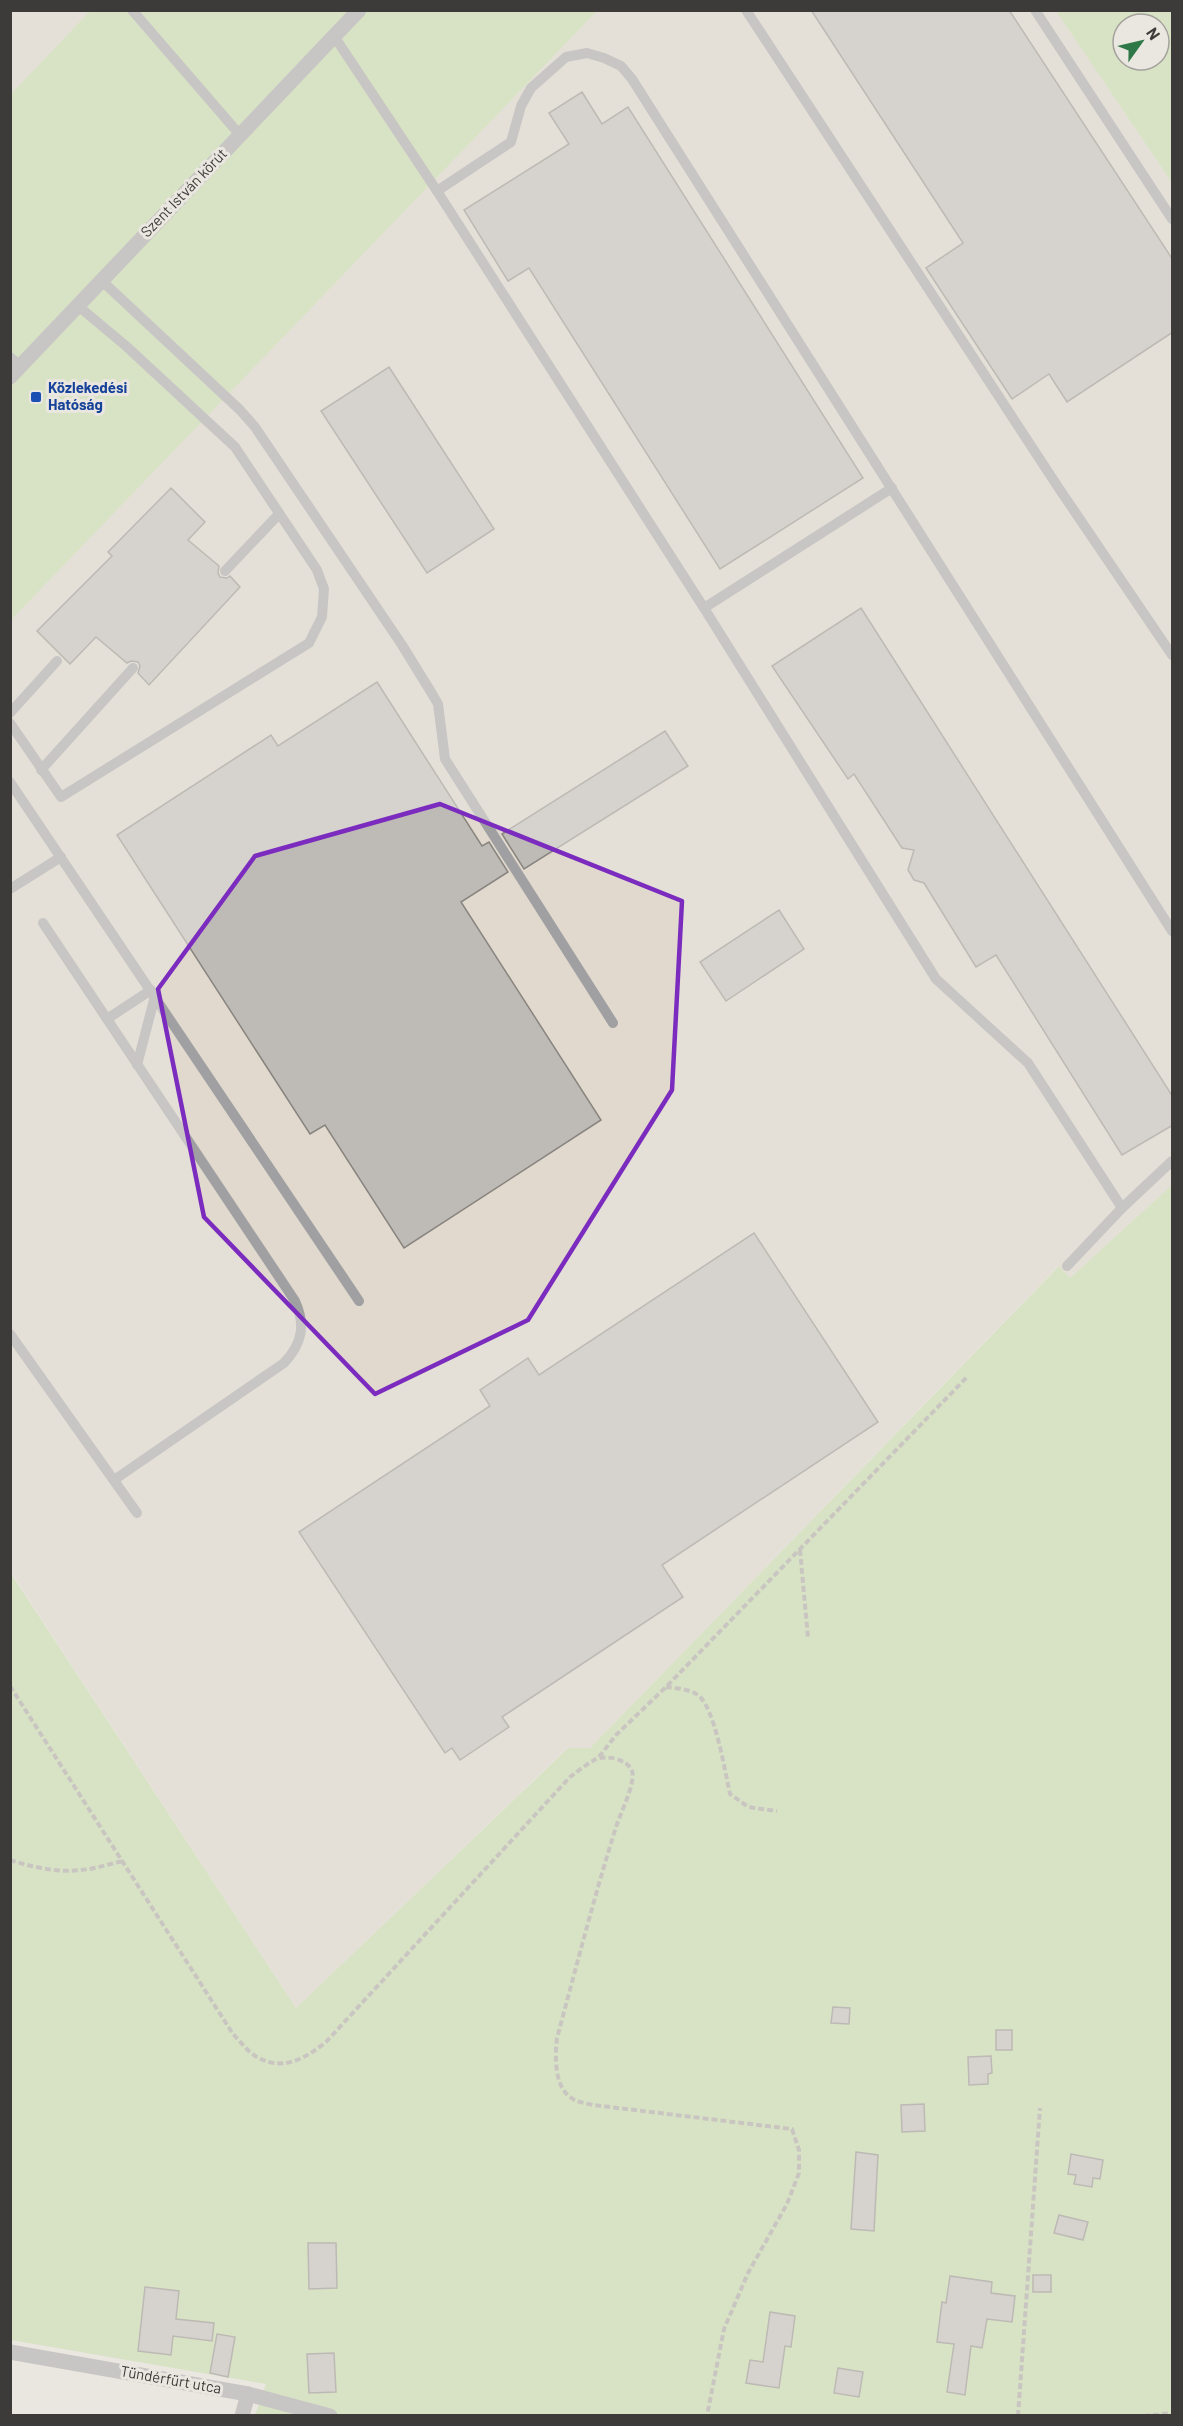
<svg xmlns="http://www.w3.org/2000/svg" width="1183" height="2426" viewBox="0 0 1183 2426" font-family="Barlow,sans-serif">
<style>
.built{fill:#e1d9cd}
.green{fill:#c4dfa5;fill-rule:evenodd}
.building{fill:#bebab5;stroke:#88847f;stroke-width:1.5}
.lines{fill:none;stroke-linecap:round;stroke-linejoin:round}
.path{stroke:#a3a09b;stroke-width:4;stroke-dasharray:6 3;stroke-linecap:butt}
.service{stroke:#a0a0a3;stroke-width:10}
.minor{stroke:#a0a0a3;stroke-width:15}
.tertiary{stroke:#a0a0a3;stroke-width:15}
.marked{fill:none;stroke:#7b2cbf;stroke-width:4.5;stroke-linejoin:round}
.transit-dot{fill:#1a4fb4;stroke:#eae6e0;stroke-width:2}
.labels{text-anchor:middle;stroke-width:6;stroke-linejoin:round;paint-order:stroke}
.street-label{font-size:15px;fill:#3d3b39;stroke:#eae6e0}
.transit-label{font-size:15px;font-weight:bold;fill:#164399;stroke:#eae6e0;text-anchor:start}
</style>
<rect width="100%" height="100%" fill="#eae6e0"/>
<g class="built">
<path d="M11 11H90L11 95Z"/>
<path d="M597 11H1056L1172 183V1185L1070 1278 1058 1266 590 1748H567L296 2008 11 1572 10 620Z"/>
</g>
<g class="green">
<path d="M90 11H597L11 620 10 95Z"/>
<path d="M1056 11H1172V183ZM1123 24H1159V60H1123Z"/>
<path d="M1172 1185V2415H255L266 2384 11 2340 10 1572 296 2008 568 1748H590L1059 1266 1070 1278Z"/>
</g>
<g class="building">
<path d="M811 10H1009L1173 260V332L1067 402 1049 374 1012 399 926 268 963 243Z"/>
<path d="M582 92 602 124 628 107 863 478 720 569 529 268 508 281 464 210 569 144 549 113Z"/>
<path d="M389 367 494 529 427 573 321 411Z"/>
<path d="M171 488 205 522 188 540 219 566 218 573 220 577 227 578 230 576 240 587 149 685 138 673 140 666 138 662 131 661 127 663 96 637 70 664 37 631 112 556 108 552Z"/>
<path d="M861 608 1173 1097V1125L1122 1155 996 955 976 967 924 883 914 880 908 870 914 850 902 848 854 774 848 779 772 666Z"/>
<path d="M377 682 482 846 489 842 508 872 461 902 601 1120 404 1248 325 1125 310 1134 117 835 271 735 278 746Z"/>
<path d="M665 731 688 766 524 869 502 834Z"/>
<path d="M779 910 804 949 726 1001 700 962Z"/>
<path d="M754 1233 878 1422 662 1565 683 1597 502 1717 509 1727 460 1760 452 1748 445 1753 299 1532 490 1406 480 1390 528 1358 539 1375Z"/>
<path d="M833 2007 850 2008 849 2024 831 2023Z"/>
<rect x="996" y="2030" width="16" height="20"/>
<path d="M991 2056 992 2073 988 2074V2084L969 2085 968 2057Z"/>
<path d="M924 2104 925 2131 902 2132 901 2105Z"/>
<path d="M856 2152 878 2155 874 2231 851 2229Z"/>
<path d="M1071 2154 1103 2160 1100 2179 1093 2178 1092 2187 1074 2184 1076 2175 1068 2174Z"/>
<path d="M1059 2215 1088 2222 1083 2240 1054 2233Z"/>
<path d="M308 2243H336L337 2288 309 2289Z"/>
<rect x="1033" y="2275" width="18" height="17"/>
<path d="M950 2276 992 2282 991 2293 1015 2296 1012 2322 987 2319 982 2348 971 2346 965 2395 947 2392 954 2344 937 2342 942 2302 946 2303Z"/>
<path d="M145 2287 179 2291 176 2319 214 2323 212 2341 173 2336 171 2355 138 2351Z"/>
<path d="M770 2312 795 2316 791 2347 785 2346 779 2388 746 2383 750 2360 763 2362Z"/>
<path d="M217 2334 235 2337 228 2377 210 2373Z"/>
<path d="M334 2353 336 2392 309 2393 307 2354Z"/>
<path d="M838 2368 863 2372 859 2397 834 2393Z"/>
</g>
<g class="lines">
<g class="path">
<path d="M800 1550 808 1638"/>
<path d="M10 1686 233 2034C240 2041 248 2052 257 2057 283 2072 306 2058 326 2042L570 1777C578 1771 587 1764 596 1759 606 1755 628 1759 632 1771 636 1783 620 1814 616 1827 594 1897 576 1968 557 2038 555 2056 554 2085 570 2097 576 2102 585 2103 593 2105L792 2129 799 2150V2173L787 2204 748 2273 724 2329 707 2416"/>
<path d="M666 1687C676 1688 689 1689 698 1695 715 1708 725 1772 730 1794L748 1807 777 1811"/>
<path d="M599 1757 616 1735 666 1687 967 1377"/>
<path d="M10 1860C32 1867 58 1873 81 1870 95 1869 109 1864 123 1861"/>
<path d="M1018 2416 1040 2108"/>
<path d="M1144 2416 1172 2413"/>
</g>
<g class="service">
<path d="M132 10 240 135"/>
<path d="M746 10 1058 487 1172 655"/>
<path d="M1035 10 1172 219"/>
<path d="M334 36 437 191 704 608 936 979 1028 1063 1122 1208"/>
<path d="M437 191 511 142 521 106 531 88 566 57 587 53 604 58 621 66 632 79 1172 931"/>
<path d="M101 280 240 410 255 427 402 645 431 692 438 704 445 759 613 1023"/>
<path d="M10 357 20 366"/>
<path d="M225 571 279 514"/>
<path d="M704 608 892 488"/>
<path d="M10 713 57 661"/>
<path d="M10 723 61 797 309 643 322 617 324 589 317 570 235 447 126 346 77 305"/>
<path d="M41 770 133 668"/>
<path d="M10 782 359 1301"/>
<path d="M10 889 61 857"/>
<path d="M43 923 295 1301C306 1325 302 1344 284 1363L114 1480"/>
<path d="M107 1019 151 990"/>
<path d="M137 1065 155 996"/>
<path d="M1067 1266 1122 1208 1172 1161"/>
<path d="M10 1334 137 1513"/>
</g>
<g class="minor">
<path d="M10 2352 248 2394 330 2416"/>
<path d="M242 2416 248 2394"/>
</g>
<path class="tertiary" d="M10 377 359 10"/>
</g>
<path d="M0 0H1183V2426H0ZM440 804 682 901 672 1090 528 1320 375 1394 204 1217 158 989 255 856Z" fill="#eae6e0" fill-opacity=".55" fill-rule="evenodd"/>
<path class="marked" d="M440 804 682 901 672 1090 528 1320 375 1394 204 1217 158 989 255 856Z"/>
<rect class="transit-dot" x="30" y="391" width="12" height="12" rx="3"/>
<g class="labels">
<g class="street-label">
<text transform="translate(184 193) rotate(-46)" y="5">Szent István körút</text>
<text transform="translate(171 2380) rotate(10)" y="5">Tündérfürt utca</text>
</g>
<g class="transit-label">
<text x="48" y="393">Közlekedési<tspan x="48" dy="17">Hatóság</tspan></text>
</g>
</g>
<rect width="1183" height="2426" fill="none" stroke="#3d3b39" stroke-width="24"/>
<g transform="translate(1141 42) rotate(56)"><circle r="28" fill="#eae6e0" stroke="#a5a29d" stroke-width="1.5"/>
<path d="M0-4.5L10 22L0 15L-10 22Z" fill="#2d7846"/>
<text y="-9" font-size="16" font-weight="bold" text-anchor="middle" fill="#3d3b39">N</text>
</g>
</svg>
